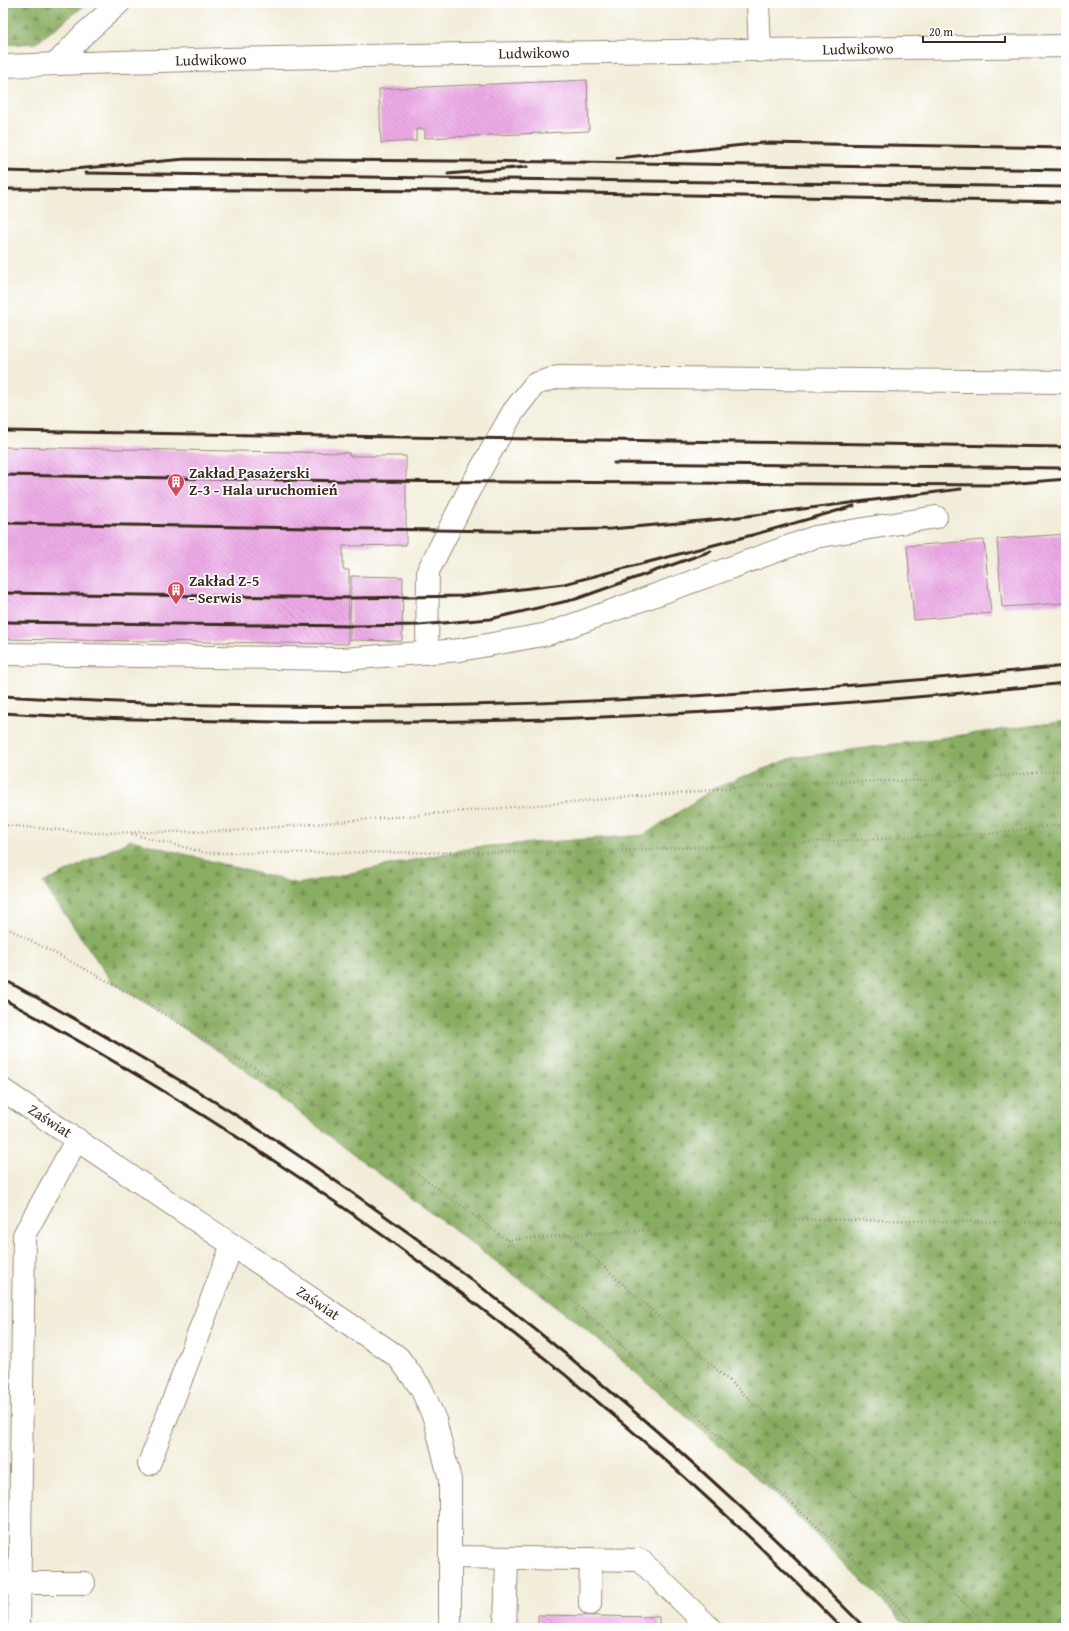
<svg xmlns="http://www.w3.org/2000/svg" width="1069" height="1631" viewBox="0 0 1069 1631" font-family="'Gentium Book Plus',serif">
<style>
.forest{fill:url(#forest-firs);stroke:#626c40}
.building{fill:url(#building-back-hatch)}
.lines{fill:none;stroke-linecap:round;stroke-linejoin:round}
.minor-casing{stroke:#968c7c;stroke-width:24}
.path{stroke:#968c7c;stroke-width:2.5;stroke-dasharray:1 3;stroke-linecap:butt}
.minor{stroke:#fff;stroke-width:22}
.rail{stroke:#3b2a1e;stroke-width:3}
.labels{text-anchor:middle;stroke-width:3.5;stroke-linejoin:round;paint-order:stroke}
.street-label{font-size:15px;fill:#3b2a1e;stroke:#fff}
.poi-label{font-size:15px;font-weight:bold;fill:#3b2a1e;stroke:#fff;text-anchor:start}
</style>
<defs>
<pattern id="forest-firs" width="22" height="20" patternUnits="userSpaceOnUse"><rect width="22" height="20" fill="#89ad62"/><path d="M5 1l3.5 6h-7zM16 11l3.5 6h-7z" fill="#718d50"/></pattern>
<pattern id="building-back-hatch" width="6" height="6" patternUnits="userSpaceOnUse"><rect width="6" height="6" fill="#ecaae6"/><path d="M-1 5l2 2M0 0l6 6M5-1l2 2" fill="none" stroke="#cb92c5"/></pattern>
</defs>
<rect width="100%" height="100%" fill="#fff"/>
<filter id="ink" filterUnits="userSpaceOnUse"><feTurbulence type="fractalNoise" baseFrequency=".025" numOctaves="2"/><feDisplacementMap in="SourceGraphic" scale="8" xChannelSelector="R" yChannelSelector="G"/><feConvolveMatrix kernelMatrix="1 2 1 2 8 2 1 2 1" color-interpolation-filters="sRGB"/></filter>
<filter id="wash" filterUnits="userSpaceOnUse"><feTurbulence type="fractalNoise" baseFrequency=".012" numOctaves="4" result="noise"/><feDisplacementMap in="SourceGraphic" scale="16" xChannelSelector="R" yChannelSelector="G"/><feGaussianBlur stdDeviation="0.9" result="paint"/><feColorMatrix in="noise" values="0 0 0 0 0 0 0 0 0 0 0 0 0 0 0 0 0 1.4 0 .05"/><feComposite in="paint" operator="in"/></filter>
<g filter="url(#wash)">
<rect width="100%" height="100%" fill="#f2edd9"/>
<g class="forest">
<path d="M3 3H88L36 43 3 45Z"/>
<path d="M1066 721V1628H909L772 1491 582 1326 357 1157 224 1054 112 982 43 883 131 840 298 884 476 847 644 835 713 789 792 758Z"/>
</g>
<g id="blocks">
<g class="building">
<path d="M587 80 589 131 425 138V129H416V141L381 143 379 89Z"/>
<path d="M3 447 349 453V456H406V545L343 546V570H349L348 644 3 639Z"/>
<path d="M1066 534V603L1002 607 997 539Z"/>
<path d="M984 540 991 613 914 620 907 546Z"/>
<path d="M351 576 403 577 402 641 350 640Z"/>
<path d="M538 1615 659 1617V1628H538Z"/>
</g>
</g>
</g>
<g filter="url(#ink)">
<use href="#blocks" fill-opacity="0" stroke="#968c7c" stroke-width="1"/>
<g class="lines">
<defs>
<g id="minor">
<path d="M758 3 760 51"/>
<path d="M56 64 83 35 119 3"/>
<path d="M3 66C357 53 712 51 1066 46"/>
<path d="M427 653 428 571 468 492 513 412 535 384 558 377 1066 382"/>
<path d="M3 654 343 659 460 650 548 634 815 537 936 517"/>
<path d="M3 1090 398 1357 421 1388 435 1420 450 1480V1628"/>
<path d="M149 1464 232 1245"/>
<path d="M451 1557 640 1560 710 1628"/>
<path d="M3 1583H84"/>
<path d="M590 1604 591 1559"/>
<path d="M19 1628 24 1235 77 1139"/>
<path d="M505 1628 507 1559"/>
</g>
</defs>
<use href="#minor" class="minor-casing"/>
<g class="path">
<path d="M3 825 92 833 230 831 807 782 961 780 1066 770"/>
<path d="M132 834 207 853 588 852 988 834 1066 824"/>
<path d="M3 926 115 985 357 1129 507 1240 859 1565 918 1628"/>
<path d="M569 1235 860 1500 990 1628"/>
<path d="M507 1240 788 1219 1066 1223"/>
</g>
<use href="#minor" class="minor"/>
<g class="rail">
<path d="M617 158 763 143 1066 148"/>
<path d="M3 171 40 172 186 159 577 162 1066 170"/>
<path d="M85 173 1066 187"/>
<path d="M448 174 527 167"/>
<path d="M3 189 475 191 1066 202"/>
<path d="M3 431 1066 447"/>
<path d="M614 463 1066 468"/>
<path d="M3 475 351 481 997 485 1066 479"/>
<path d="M3 523 498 531 611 529 723 519 961 489"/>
<path d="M3 593 354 598 463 596 564 584 756 534 854 506"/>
<path d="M3 622 355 626 419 625 490 619 576 599 711 551"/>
<path d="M3 696C357 719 713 702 1066 666"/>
<path d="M3 713C78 718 153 720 228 721 508 727 787 712 1066 683"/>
<path d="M3 979C91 1027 177 1077 261 1131 312 1163 360 1198 409 1233 572 1352 724 1484 865 1628"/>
<path d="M3 999C312 1166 596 1377 842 1628"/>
</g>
</g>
</g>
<defs>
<symbol id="building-pin" viewBox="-11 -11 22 30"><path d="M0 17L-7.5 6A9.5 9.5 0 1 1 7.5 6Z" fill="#d1495b" stroke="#fff"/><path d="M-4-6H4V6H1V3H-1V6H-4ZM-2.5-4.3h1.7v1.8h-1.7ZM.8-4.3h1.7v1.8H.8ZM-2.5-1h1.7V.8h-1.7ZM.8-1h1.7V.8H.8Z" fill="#fff"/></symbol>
</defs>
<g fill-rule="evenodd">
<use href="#building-pin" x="166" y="472" width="20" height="27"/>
<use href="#building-pin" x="166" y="580" width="20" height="27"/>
</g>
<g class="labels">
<g class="street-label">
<text transform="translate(858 49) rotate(-1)" y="5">Ludwikowo</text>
<text transform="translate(534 53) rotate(-1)" y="5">Ludwikowo</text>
<text transform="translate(211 60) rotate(-1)" y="5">Ludwikowo</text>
<text transform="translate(50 1121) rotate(33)" y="5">Zaświat</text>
<text transform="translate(318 1303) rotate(34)" y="5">Zaświat</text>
</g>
<g class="poi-label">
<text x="189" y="478">Zakład Pasażerski<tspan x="189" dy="17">Z-3 - Hala uruchomień</tspan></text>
<text x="189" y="586">Zakład Z-5<tspan x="189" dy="17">- Serwis</tspan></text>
</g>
</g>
<rect width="1069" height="1631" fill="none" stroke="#fff" stroke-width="16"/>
<path d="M923 36v6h82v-6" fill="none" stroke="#3b2a1e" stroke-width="2"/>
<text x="929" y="36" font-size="12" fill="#3b2a1e" stroke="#ffffff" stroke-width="3" paint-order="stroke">20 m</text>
</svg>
